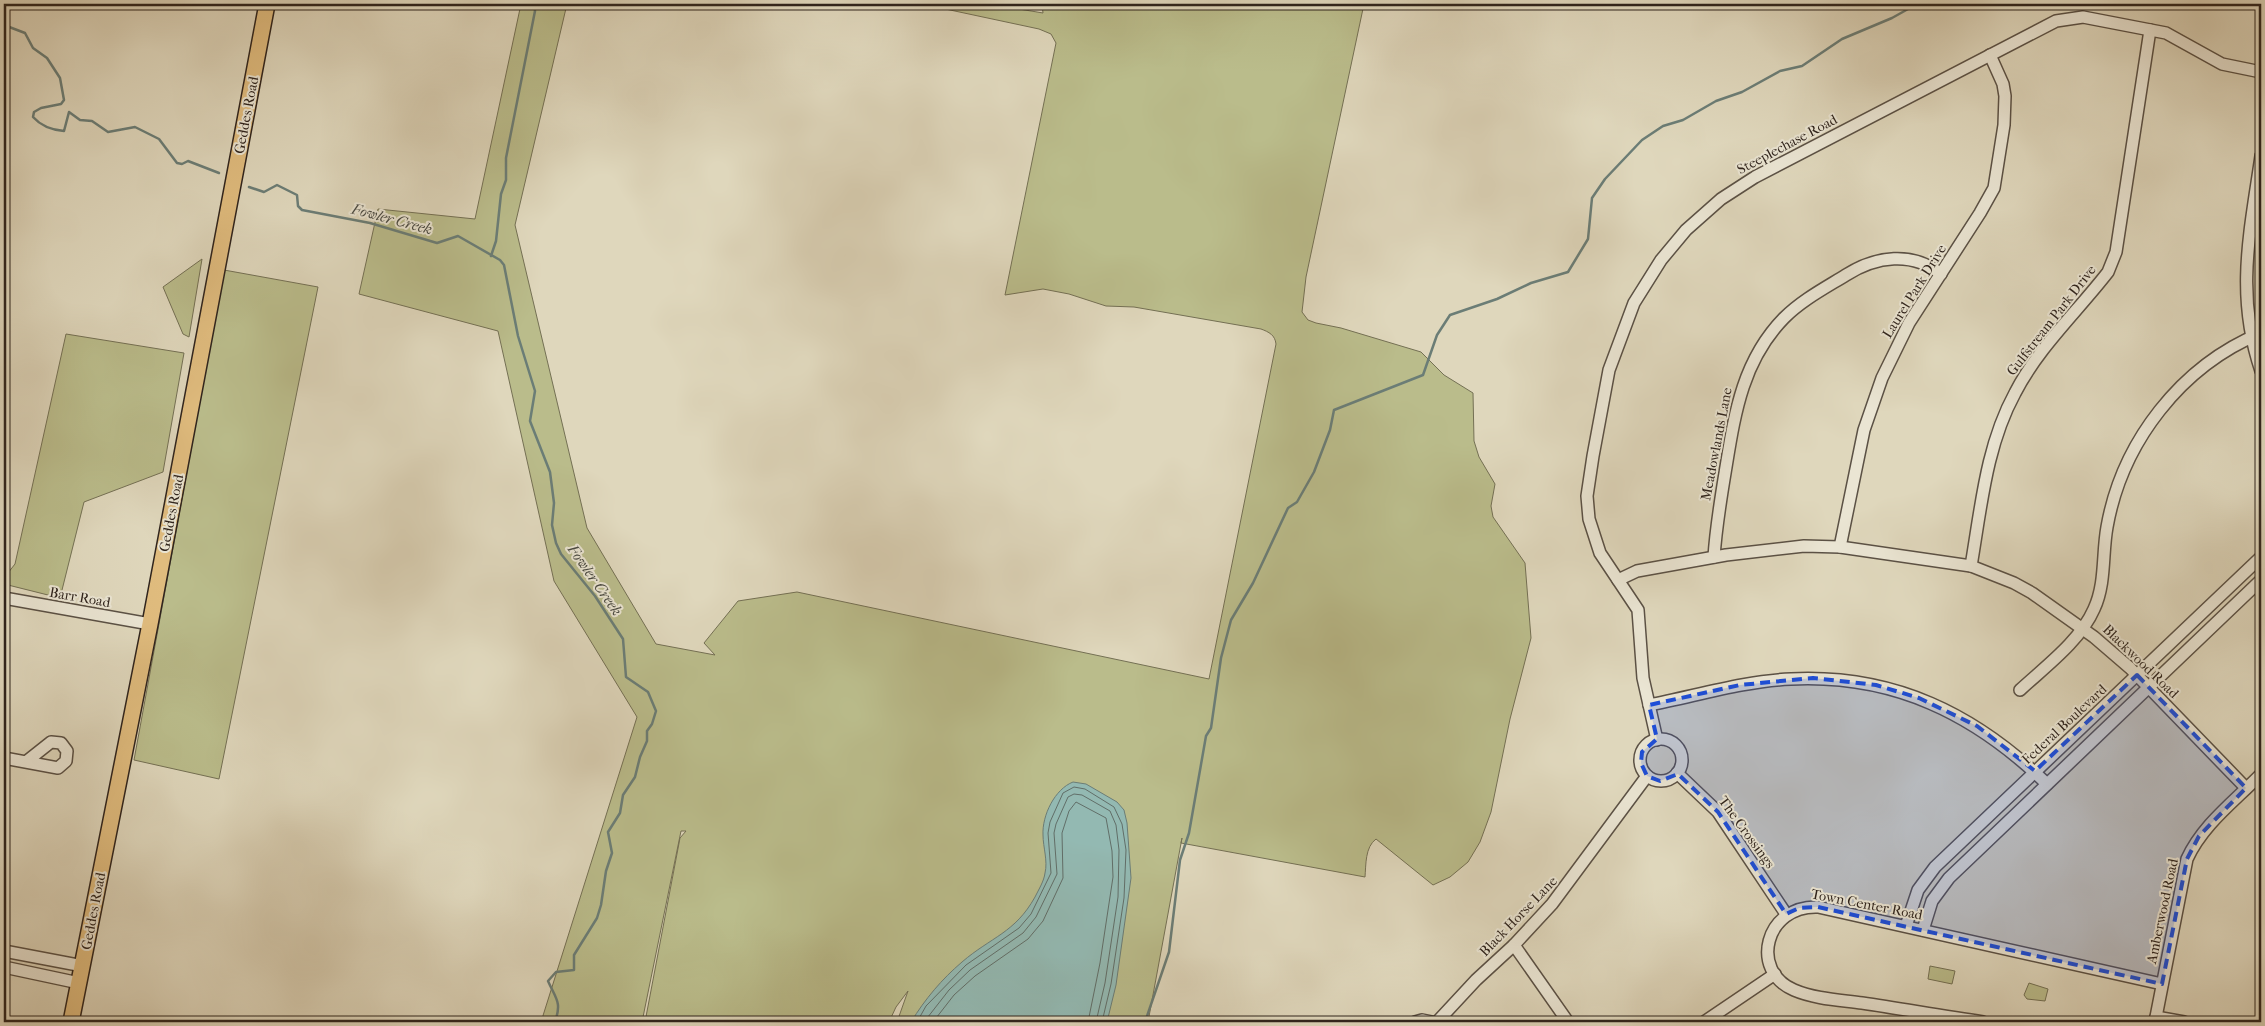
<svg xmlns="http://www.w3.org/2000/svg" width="2265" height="1026" viewBox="0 0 2265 1026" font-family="'IM FELL French Canon',serif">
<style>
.green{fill:#babc8b;stroke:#747054}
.water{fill:#93b9b2;stroke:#6b7d76}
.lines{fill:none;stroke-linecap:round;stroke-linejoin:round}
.shore{stroke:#616e68;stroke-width:1}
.stream{stroke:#6b7d76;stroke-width:2.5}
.minor-casing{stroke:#5b5145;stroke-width:14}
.major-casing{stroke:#2f241d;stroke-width:18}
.minor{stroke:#eae5d3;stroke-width:11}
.major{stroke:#e0bc7e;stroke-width:15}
.marked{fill:#1d4ed8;fill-opacity:0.2;stroke:#1d4ed8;stroke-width:4;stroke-dasharray:10 6;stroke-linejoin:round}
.labels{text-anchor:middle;stroke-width:4;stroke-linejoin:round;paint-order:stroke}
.street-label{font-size:14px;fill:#2f241d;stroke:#eae5d3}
.water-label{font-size:15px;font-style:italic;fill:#484942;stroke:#eae5d3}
</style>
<rect width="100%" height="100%" fill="#dfd7bc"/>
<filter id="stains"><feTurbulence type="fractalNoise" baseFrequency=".004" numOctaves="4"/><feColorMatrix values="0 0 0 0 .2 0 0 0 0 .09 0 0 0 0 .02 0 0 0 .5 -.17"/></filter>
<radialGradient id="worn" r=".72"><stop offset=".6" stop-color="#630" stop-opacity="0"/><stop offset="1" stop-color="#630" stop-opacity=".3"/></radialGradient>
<g class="green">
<path d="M521 4H567L515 225 587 528 656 644 715 655 704 643 738 601 797 592 1209 679 1276 344C1275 335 1269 332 1261 329L1134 307 1106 306 1069 294 1043 289 1005 295 1056 43 1051 34 1039 29 922 4H989L1043 13 1042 4H1364L1306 277 1302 312 1308 320 1316 323 1341 328 1421 352 1444 375 1473 393 1474 441 1479 457 1495 484 1491 506 1493 517 1525 563 1531 638 1510 719 1491 812 1480 842 1468 862 1450 877 1433 885 1376 839C1365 847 1366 865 1365 877L1181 843 1182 838 1148 1022H897L908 991 896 1007 889 1022H645L680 838 686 831H681L642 1022H541L637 717 554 581 498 331 359 294 378 209 475 219Z"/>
<path d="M202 259 189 337 183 334 163 287Z"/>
<path d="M224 270 318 287 219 779 134 760Z"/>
<path d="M66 334 184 353 163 472 84 502 60 598 4 584V578L15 564Z"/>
<path d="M1930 966 1955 971 1952 984 1928 979Z"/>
<path d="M2029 983 2048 989 2045 1001 2027 999 2024 995Z"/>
</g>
<path class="water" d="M1073 782 1086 784 1117 802 1124 810 1127 823 1131 878 1116 985 1107 1022H911C925 999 942 979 962 962 991 937 1015 933 1035 897 1039 889 1044 881 1045 873 1048 861 1043 847 1043 835 1042 815 1055 789 1073 782Z"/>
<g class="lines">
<g class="shore">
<path d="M917 1022 926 1006 966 965 1019 928 1031 914 1051 873 1048 833 1050 822 1063 793 1074 787 1085 789 1114 807 1122 824 1126 850 1124 898 1111 984 1102 1022"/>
<path d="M924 1022 949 990 970 970 1023 933 1036 917 1057 874 1054 833 1056 824 1068 797 1074 794 1082 795 1110 811 1116 825 1119 850 1118 897 1105 983 1096 1022"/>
<path d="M933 1022 954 995 975 976 1028 939 1043 921 1063 878 1062 833 1069 811 1076 802 1106 818 1112 851 1113 877 1100 963 1088 1022"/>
</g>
<g class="stream">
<path d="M4 25 25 33 33 48 47 58 60 78 64 100 61 104 41 108 34 112 33 117C41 126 52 130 64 131L69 112 80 120 92 121 108 132 135 127 159 139 177 163 182 164 188 161 219 173"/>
<path d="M249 187 264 192 277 185 297 195 298 206 302 210 370 223 437 243 458 236 500 260 504 265 518 336 535 391 530 421 550 472 554 503 552 525 556 543 561 554 595 596 623 639 626 677 648 692 656 711 652 724 647 731V741L640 757 635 777 623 795 620 813 608 832 612 853 606 871 601 905 597 918 574 955V970L556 972 548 981C556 999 562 1002 555 1022"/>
<path d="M491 256 496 241 501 194 506 180V158L535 11 534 4"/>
<path d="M1145 1022 1169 952 1180 860 1189 833 1206 736 1211 728 1221 658 1231 620 1253 583 1288 508 1297 502 1314 472 1330 430 1334 410 1423 375 1437 335 1450 315 1497 299 1531 283 1568 272 1588 239 1592 198 1605 179 1642 140 1663 126 1683 120 1716 101 1742 92 1780 71 1802 66 1842 39 1892 18 1917 4"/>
</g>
<defs>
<g id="minor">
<path d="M2261 156C2250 233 2235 294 2261 371"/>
<path d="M1840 547 1864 430 1882 378 1909 323 1980 213 1994 188 2004 125 2005 96 2003 84 1990 55"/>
<path d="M1714 557C1716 526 1721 497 1726 467 1735 412 1743 360 1784 318 1802 300 1825 288 1846 275 1876 256 1912 251 1941 274"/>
<path d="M1971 566C1981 508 1986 446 2015 393 2038 348 2077 312 2108 272L2116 252 2150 30"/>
<path d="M1618 580 1637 571 1726 555 1804 546 1840 547 1971 566 2014 583 2032 593 2094 637 2130 668 2246 788"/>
<path d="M4 598 150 624"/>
<path d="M2020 690C2046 666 2080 641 2094 609 2106 583 2102 554 2107 527 2122 442 2181 366 2261 333"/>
<path d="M1649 705C1696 696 1744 681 1791 679 1894 674 1975 714 2047 784"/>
<circle cx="1661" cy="760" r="21"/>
<path d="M1657 740 1643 678 1638 610 1600 553 1589 519 1587 496 1593 456 1609 370 1634 303 1661 260 1686 230 1721 199 1755 177 2056 21 2083 17 2166 33 2222 64 2261 72"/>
<path d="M4 758 58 768 66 761 67 751 61 743 51 742 27 761"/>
<path d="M1677 773 1718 812 1786 914"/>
<path d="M1906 926 1918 890 1935 867 2261 557"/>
<path d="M1923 930 1932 901 1949 878 2261 580"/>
<path d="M1514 945 1568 1022"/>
<path d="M4 951 83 966"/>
<path d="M4 967 79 983"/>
<path d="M2156 1017 2184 1022"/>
<path d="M1415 1022 1422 1020 1432 1022"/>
<path d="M1437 1022 1476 980 1514 945 1552 904 1647 776"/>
<path d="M1704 1022 1775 974"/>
<path d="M1983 1022C1942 1016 1902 1009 1862 1003 1840 1000 1815 999 1794 990 1749 971 1765 905 1818 907L2162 984"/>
<path d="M2155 1022 2187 859C2203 824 2235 801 2261 774"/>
</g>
<path id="major" d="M71 1022 150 624 267 4"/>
</defs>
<use href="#minor" class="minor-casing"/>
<use href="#major" class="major-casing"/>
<use href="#minor" class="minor"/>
<use href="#major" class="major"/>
</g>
<path class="marked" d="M2137 675 2246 788 2199 836 2187 859 2162 984 1818 907 1799 908 1786 914 1718 812 1678 774 1660 781 1647 776 1641 763 1642 752 1657 739 1649 705 1740 685 1813 678 1876 685 1919 698 1977 726 2035 771Z"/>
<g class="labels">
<g class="street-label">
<text transform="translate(246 115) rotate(-79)" y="5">Geddes Road</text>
<text transform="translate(1787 144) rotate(-28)" y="5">Steeplechase Road</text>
<text transform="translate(1914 291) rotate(-58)" y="5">Laurel Park Drive</text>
<text transform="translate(2051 320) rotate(-52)" y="5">Gulfstream Park Drive</text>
<text transform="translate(1716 444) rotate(-79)" y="5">Meadowlands Lane</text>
<text transform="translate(171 513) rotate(-79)" y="5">Geddes Road</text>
<text transform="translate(80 597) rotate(10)" y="5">Barr Road</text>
<text transform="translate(2141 661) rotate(44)" y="5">Blackwood Road</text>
<text transform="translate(2064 724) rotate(-43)" y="5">Federal Boulevard</text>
<text transform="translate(1747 832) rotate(54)" y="5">The Crossings</text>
<text transform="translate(1867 904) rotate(11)" y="5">Town Center Road</text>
<text transform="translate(93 911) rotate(-79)" y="5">Geddes Road</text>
<text transform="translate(2162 911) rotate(-78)" y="5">Amberwood Road</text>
<text transform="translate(1518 916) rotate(-46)" y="5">Black Horse Lane</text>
</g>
<g class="water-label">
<text transform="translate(392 219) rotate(15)" y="5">Fowler Creek</text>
<text transform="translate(595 580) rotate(55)" y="5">Fowler Creek</text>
</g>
</g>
<rect width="2265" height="1026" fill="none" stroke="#dfd7bc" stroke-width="20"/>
<rect x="5" y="5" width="2255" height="1016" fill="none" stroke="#2f241d" stroke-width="2.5"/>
<rect x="10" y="10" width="2245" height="1006" fill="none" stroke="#2f241d"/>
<rect width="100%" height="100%" filter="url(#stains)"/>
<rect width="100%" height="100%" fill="url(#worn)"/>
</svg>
